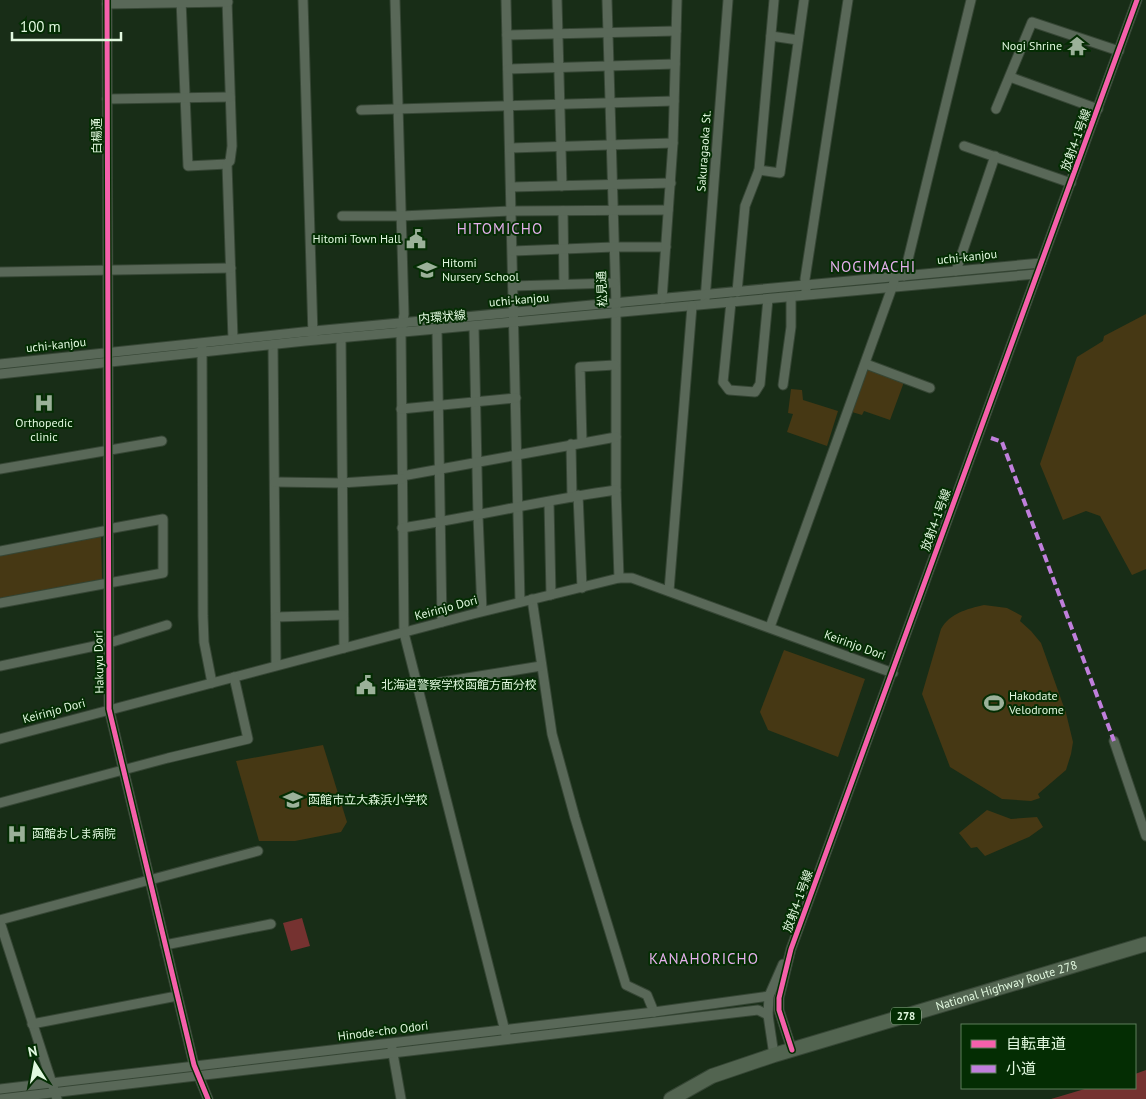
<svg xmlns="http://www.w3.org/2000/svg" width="1146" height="1099" viewBox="0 0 1146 1099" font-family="'PT Sans','Noto Sans JP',sans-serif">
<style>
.green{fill:#463814}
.water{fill:#753230}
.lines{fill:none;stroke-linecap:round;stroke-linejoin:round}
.minor-casing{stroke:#364635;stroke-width:11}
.highway-casing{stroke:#364635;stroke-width:16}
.minor{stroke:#596858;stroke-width:9}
.highway{stroke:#526450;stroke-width:14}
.quiet{stroke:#c07fdc;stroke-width:4;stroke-dasharray:8 4;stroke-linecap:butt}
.cycleway-casing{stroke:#042d03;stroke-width:8}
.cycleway{stroke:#f560ab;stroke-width:5}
.labels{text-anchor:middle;stroke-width:4;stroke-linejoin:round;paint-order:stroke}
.shield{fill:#042d03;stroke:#9fbb9d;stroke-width:1}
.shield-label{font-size:11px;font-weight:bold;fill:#e1f8df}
.poi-label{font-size:12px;fill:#e1f8df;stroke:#042d03;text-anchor:start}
.street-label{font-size:12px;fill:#e1f8df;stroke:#042d03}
.quarter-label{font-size:15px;letter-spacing:1px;fill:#e5b0ec;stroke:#042d03}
</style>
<rect width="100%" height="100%" fill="#182d17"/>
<g class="green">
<path d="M1146 314V569L1132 575 1100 516 1086 511 1063 520 1040 464 1077 357 1103 341 1104 336Z"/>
<path d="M867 369 904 382 890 420 864 411 862 415 852 412Z"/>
<path d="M791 389 802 390 803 400 838 411 827 446 787 432 793 414 788 413Z"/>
<path d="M101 535 102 579 0 598V554Z"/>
<path d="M984 605 1007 608 1022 616 1020 621 1031 631 1041 643 1066 713 1073 742 1071 754 1066 770 1038 794 1040 798 1031 801 1002 799 950 767 922 694 941 629C950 613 967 609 984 605Z"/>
<path d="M784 650 865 679 838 757 768 730 760 712Z"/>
<path d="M323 745 347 822 341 832 295 841H259L236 761Z"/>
<path d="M987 810 1011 819 1037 817 1043 827 1029 837 985 856 977 847 971 848 959 833Z"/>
</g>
<g class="water">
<path d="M302 918 310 946 291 951 283 923Z"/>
<path d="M1146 1070V1099H1051L1088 1088H1135V1074Z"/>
</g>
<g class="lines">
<defs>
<g id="minor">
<path d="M107 0 109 709 194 1065 208 1099"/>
<path d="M181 0 188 166 227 164"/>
<path d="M227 0 232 146 230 161 227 164 233 339"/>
<path d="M303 0 313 336"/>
<path d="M395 0 404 314 401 333 404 633 507 1039"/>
<path d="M506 0 520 602"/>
<path d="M557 0 562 186"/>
<path d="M607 0 616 303V490L619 578"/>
<path d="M107 4 228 2"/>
<path d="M507 35 676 31"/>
<path d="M771 36 798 40"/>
<path d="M508 69 675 64"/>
<path d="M1010 77 1098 109"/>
<path d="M107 99 230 97"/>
<path d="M996 109 1032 22 1119 51"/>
<path d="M361 110 674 101"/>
<path d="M964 146 1071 183"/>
<path d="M510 148 673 143"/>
<path d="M759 170 780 173 804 0"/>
<path d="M511 187 671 183"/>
<path d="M563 211 564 284"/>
<path d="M342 216H401L512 211 668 210"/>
<path d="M513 251 614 247H666"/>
<path d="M956 271 995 156"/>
<path d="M0 272 231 268"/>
<path d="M904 276 971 0"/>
<path d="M513 286 614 283"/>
<path d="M806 290 805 279 848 0"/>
<path d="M737 292 745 206 759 170 774 0"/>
<path d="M662 299 673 143 677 0"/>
<path d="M705 300 728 0"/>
<path d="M731 302 723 382 729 390 755 392 760 384 768 299"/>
<path d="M474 327 478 516 482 611"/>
<path d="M437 330 442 622"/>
<path d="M341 339 344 648"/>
<path d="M273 345 276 665"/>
<path d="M202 348 203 616 204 642 212 683"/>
<path d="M0 364 303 332 1041 263"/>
<path d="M866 364 930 388"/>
<path d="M0 374 305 341 1036 274"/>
<path d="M783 385 791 327V297"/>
<path d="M401 409 516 398"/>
<path d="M582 442 580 367 615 365"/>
<path d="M571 444 572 497"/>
<path d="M0 469 162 441"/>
<path d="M402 476 616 437"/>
<path d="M275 482 341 483 402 479"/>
<path d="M578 495 582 588"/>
<path d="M549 502 551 595"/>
<path d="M402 528C474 517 544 500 616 490"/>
<path d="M0 551 109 530"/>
<path d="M669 591 692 306"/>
<path d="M532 599 552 734 575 818 626 985 647 995 654 1012"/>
<path d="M0 603 163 573V519L108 529"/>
<path d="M276 617 343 615"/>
<path d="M770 627 894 282"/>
<path d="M0 666 109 643 167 625"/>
<path d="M417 686 541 666"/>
<path d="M0 739 473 614 619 578H632L893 673"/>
<path d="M1114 741 1146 836"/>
<path d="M0 803 168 758 248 739 234 677"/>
<path d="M0 920 258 851"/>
<path d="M0 922 57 1099"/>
<path d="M165 945 271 924"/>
<path d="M32 1024 177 996"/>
<path d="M392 1048 401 1099"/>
<path d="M792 1050 779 1010V998L791 949 1137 0"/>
<path d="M774 1055 768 1015 769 996 783 964"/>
<path d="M0 1089 654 1012 769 996"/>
<path d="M0 1099 758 1010 768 1015"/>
</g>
<g id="highway">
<path id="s1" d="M671 1099 712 1076 774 1055 1146 944"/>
</g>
</defs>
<use href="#minor" class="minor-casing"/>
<use href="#highway" class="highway-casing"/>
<use href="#minor" class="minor"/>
<use href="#highway" class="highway"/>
<path class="quiet" d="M991 438 1002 442 1114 741"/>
<defs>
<g id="cycleway">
<path d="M107 0 109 709 194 1065 208 1099"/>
<path d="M792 1050 779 1010V998L791 949 1137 0"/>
</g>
</defs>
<use href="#cycleway" class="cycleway-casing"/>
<use href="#cycleway" class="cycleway"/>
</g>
<defs>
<symbol id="temple-bare" viewBox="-9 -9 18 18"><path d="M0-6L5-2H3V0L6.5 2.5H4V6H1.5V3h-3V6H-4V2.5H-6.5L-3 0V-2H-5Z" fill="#9bb199" stroke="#042d03" stroke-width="2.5" paint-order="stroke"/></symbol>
<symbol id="civic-bare" viewBox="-9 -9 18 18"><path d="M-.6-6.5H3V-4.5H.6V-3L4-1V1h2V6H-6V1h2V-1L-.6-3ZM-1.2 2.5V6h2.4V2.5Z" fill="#9bb199" stroke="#042d03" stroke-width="2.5" paint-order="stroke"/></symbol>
<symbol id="school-bare" viewBox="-9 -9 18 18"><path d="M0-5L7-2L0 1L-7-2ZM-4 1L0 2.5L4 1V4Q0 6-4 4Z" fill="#9bb199" stroke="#042d03" stroke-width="2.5" paint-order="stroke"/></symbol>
<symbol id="hospital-bare" viewBox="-9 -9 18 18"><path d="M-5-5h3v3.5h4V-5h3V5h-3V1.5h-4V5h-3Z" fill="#9bb199" stroke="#042d03" stroke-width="2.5" paint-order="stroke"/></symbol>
<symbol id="stadium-bare" viewBox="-9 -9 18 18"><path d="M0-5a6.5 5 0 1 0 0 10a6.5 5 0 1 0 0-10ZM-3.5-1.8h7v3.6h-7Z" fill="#9bb199" stroke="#042d03" stroke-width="2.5" paint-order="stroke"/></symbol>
</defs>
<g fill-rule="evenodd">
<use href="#temple-bare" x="1063" y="32" width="28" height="28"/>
<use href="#civic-bare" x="402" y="225" width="28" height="28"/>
<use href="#school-bare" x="413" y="256" width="28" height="28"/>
<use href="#hospital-bare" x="30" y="389" width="28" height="28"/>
<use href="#civic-bare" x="352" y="671" width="28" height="28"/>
<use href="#stadium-bare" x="980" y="689" width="28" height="28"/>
<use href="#school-bare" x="279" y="786" width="28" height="28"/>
<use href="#hospital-bare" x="3" y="820" width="28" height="28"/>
</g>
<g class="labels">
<rect class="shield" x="891" y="1007.5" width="30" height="17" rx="4"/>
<g class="shield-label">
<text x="906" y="1020">278</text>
</g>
<g class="poi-label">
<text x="1062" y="50" text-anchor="end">Nogi Shrine</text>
<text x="401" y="243" text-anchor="end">Hitomi Town Hall</text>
<text x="442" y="267">Hitomi<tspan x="442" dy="14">Nursery School</tspan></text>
<text x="44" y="427" text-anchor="middle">Orthopedic<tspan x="44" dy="14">clinic</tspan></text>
<text x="381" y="689">北海道警察学校函館方面分校</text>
<text x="1009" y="700">Hakodate<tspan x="1009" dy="14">Velodrome</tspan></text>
<text x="308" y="804">函館市立大森浜小学校</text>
<text x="32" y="838">函館おしま病院</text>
</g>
<g class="street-label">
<text transform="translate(97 136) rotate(-90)" y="4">白楊通</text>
<text transform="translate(1076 140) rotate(-70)" y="4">放射4-1号線</text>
<text transform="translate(704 151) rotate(-86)" y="4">Sakuragaoka St.</text>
<text transform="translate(967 257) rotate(-6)" y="4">uchi-kanjou</text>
<text transform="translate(602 289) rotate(-92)" y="4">松見通</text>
<text transform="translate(519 300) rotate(-5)" y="4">uchi-kanjou</text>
<text transform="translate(442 317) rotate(-5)" y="4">内環状線</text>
<text transform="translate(56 345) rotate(-6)" y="4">uchi-kanjou</text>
<text transform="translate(936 520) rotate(-70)" y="4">放射4-1号線</text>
<text transform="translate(446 608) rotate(-15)" y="4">Keirinjo Dori</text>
<text transform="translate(855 645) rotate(20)" y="4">Keirinjo Dori</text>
<text transform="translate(99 662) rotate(-91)" y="4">Hakuyu Dori</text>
<text transform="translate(54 711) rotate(-15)" y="4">Keirinjo Dori</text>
<text transform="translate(798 901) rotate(-70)" y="4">放射4-1号線</text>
<text dy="4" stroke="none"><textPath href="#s1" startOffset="355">National Highway Route 278</textPath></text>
<text transform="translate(383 1031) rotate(-7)" y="4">Hinode-cho Odori</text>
</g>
<g class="quarter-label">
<text x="500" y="234">HITOMICHO</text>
<text x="873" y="272">NOGIMACHI</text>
<text x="704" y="964">KANAHORICHO</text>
</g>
</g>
<rect x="961" y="1024" width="175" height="65" fill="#042d03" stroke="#5c7e5b"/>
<rect x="971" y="1040" width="25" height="8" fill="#f560ab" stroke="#5c7e5b"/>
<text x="1006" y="1049" font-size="15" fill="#e1f8df">自転車道</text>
<rect x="971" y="1065" width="25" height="8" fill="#c07fdc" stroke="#5c7e5b"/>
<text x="1006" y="1074" font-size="15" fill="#e1f8df">小道</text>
<g transform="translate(35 1064) rotate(349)" stroke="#042d03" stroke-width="4" paint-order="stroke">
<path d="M0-4L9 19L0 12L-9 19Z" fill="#e1f8df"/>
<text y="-8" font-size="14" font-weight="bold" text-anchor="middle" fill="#e1f8df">N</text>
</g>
<path d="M12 32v8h109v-8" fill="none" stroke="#e1f8df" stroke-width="2.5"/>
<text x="20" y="32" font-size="15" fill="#e1f8df" stroke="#042d03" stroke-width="4" paint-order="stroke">100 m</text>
</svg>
